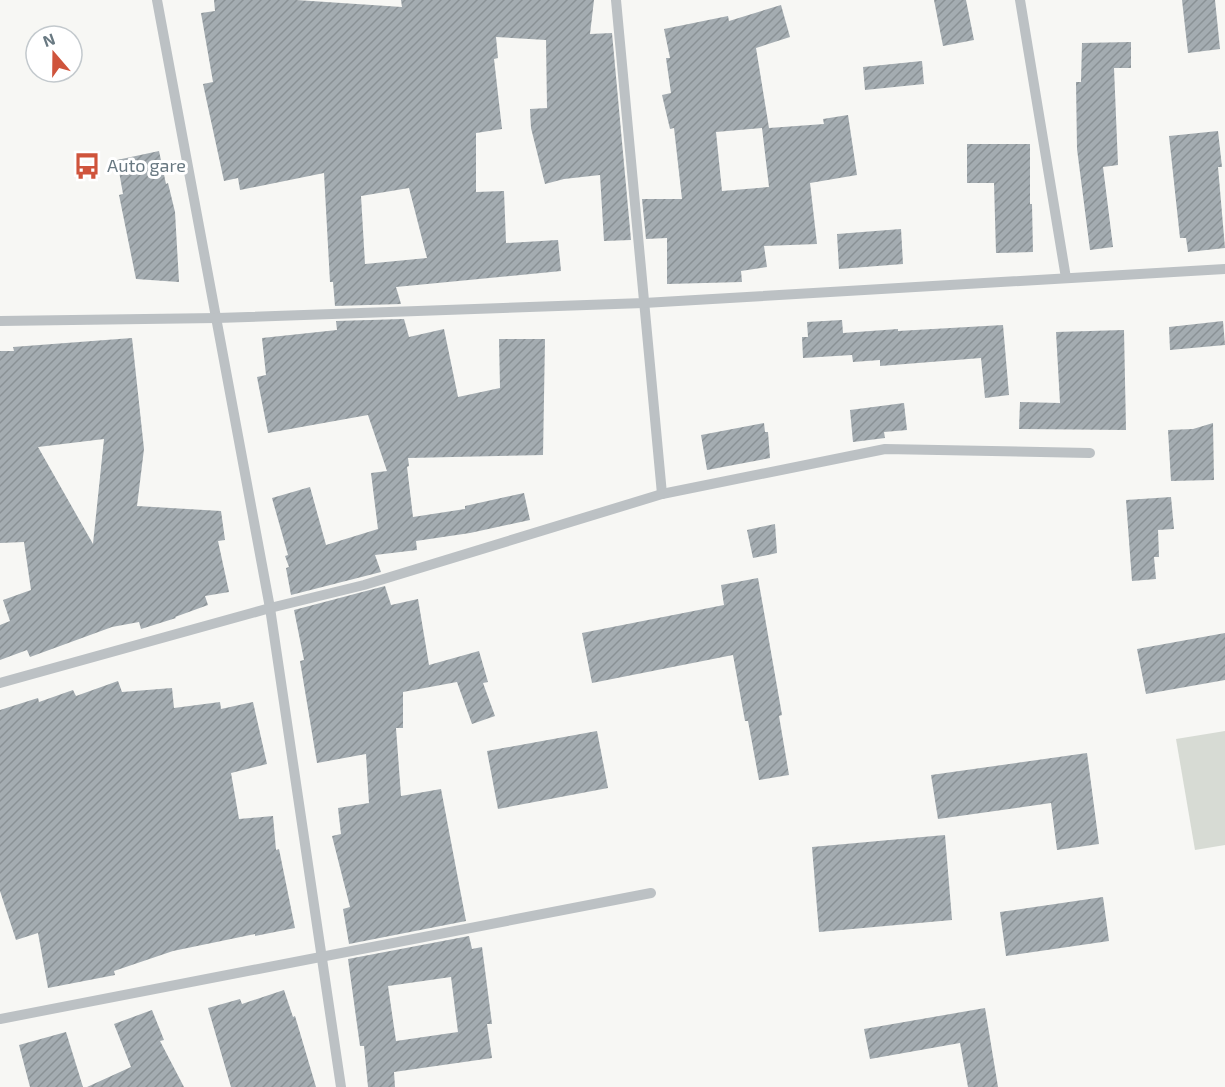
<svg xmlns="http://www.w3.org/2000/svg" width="1225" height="1087" viewBox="0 0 1225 1087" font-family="'Exo 2',sans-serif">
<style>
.park{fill:#d7dbd4}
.building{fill:url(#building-hatch);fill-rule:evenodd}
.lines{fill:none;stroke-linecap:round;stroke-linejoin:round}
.minor{stroke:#bcc1c4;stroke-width:10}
.labels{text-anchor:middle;stroke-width:6;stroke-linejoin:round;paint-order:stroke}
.poi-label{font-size:18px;fill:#697982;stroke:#fff;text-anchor:start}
</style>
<defs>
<pattern id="building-hatch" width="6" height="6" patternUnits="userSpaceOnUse" patternTransform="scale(1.5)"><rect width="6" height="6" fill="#a4acb1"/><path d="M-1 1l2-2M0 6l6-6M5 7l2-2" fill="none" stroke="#8a9195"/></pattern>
</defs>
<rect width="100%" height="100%" fill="#f7f7f4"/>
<path class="park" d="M1225 731V845L1195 850 1176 739Z"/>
<g class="building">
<path d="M214 0H296L402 7 401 0H594L590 34 612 33 631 240 604 241 600 175 564 179 545 184 531 128 530 109 547 108 546 40 496 37 498 58 494 59 502 129 476 133V192L504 191 506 243 558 240 561 271 396 287 401 304 335 306 333 282H330L324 173 240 190 238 178 224 181 203 84 213 82 201 13 215 11ZM409 188 427 258 365 264 361 196Z"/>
<path d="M934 0H966L974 40 943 46Z"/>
<path d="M1182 0H1215L1220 49 1188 53Z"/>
<path d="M781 5 790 37 756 48 769 128 824 124 823 119 848 115 857 175 810 183 817 244 764 246 767 267 741 271 742 282 667 284V238L646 239 642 199H682L674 128 670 129 662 95 671 93 666 58H670L664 29 728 16 729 21ZM762 128 769 187 722 191 716 132Z"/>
<path d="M1131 42V68H1114L1118 165 1103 167 1113 247 1090 250 1077 149 1076 82H1081L1082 43Z"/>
<path d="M922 61 924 84 865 90 863 67Z"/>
<path d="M1218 131 1222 167H1218L1225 248 1188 252 1186 238H1180L1169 136Z"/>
<path d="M967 144H1030V204H1032L1033 252 996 253 994 183H967Z"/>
<path d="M159 151 166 184 168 183 175 212 179 282 136 279 119 195 123 194 117 160Z"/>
<path d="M901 229 903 264 839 269 837 234Z"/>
<path d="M404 319 409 337 444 329 458 397 500 388 499 339H545L543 455 408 458 409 466 407 467 413 517 465 509V506L524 493 530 520 470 533 416 541 417 550 375 555 381 572 291 595 286 568 289 567 285 556 288 555 272 498 310 487 326 545 378 529 371 473 387 471 368 415 268 433 257 377 266 375 262 338 337 330 336 321Z"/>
<path d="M842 320 843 333 898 329V331L1003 325 1009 395 985 398 981 358 880 366V360L853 362 852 355 803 358 802 337H808L807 322Z"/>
<path d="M1223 321 1225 345 1170 350 1169 327Z"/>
<path d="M1124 330 1126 430 1019 429 1020 402 1060 403 1056 332Z"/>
<path d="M132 338 144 449 137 506 221 511 225 540 218 541 229 592 205 596 208 605 175 617 176 618 141 629 139 622 112 627 30 657 27 650 0 660V625L10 621 3 600 31 590 24 542 0 543V351H14L13 347ZM104 439 93 544 38 447Z"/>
<path d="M904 403 907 430 884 432 885 438 853 442 850 410Z"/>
<path d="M764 423 765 432H768L770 458 707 470 701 435Z"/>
<path d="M1213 423 1214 480 1171 481 1168 430 1193 429Z"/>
<path d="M1171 497 1174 529 1158 530 1159 557H1154L1156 579 1132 581 1126 500Z"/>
<path d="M775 524 777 553 753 558 747 530Z"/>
<path d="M758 578 782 715 779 716 789 775 759 780 748 721H745L733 655 592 683 582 633 724 605 721 585Z"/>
<path d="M385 586 391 605 418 599 429 665 479 651 488 682 483 683 495 716 472 724 457 682 403 692V728H396L401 796 441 789 466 921 349 944 343 909 350 907 332 836 341 834 338 808 369 803 366 754 317 763 300 661 304 660 294 610Z"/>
<path d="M1225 633V680L1146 694 1137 649Z"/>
<path d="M118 681 122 692 172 688 174 708 220 702 221 709 253 702 267 764 231 773 239 819 273 816 276 850 279 849 295 928 255 936V934L173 951 114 971 115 975 48 988 38 933 16 940 0 891V710L38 698 39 702 73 690 76 696Z"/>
<path d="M597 731 608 788 498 809 487 751Z"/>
<path d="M1087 753 1099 844 1057 850 1051 803 938 819 931 775Z"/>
<path d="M945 835 952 920 819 932 812 847Z"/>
<path d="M1103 897 1109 941 1006 956 1000 912Z"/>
<path d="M469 936 472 949 482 947 492 1024H487L492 1058 394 1072 395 1087H368L364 1046H360L348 959ZM451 977 458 1032 396 1041 388 986Z"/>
<path d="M284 990 293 1017 295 1016 316 1087H231L208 1008 240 999 242 1004Z"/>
<path d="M985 1008 998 1087H968L960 1043 870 1059 864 1029Z"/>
<path d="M152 1010 164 1040 160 1041 184 1087H87L131 1067 114 1024Z"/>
<path d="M66 1032 83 1087H30L19 1045Z"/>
</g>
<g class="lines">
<g class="minor">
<path d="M157 0 270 608 341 1087"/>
<path d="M616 0 662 494"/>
<path d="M1020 0 1066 278"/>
<path d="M0 321 217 318 644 303 1225 269"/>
<path d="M0 683 270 608 364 585 662 494 885 449 1090 453"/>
<path d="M0 1019 651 893"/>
</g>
</g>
<defs>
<symbol id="bus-bare" viewBox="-9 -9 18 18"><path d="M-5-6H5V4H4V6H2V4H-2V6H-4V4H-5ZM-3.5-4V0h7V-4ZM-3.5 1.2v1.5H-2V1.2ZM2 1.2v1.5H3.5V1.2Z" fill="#cf543c" stroke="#fff" stroke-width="2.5" paint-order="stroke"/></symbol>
</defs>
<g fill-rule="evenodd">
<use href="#bus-bare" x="68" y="147" width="38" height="38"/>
</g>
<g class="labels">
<g class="poi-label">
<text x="107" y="172">Auto gare</text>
</g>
</g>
<g transform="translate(54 54) rotate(340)"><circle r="28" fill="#ffffff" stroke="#c3c9cd" stroke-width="1.5"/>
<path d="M0-4.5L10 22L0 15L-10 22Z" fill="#cf543c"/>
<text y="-9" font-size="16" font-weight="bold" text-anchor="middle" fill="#697982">N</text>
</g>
</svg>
